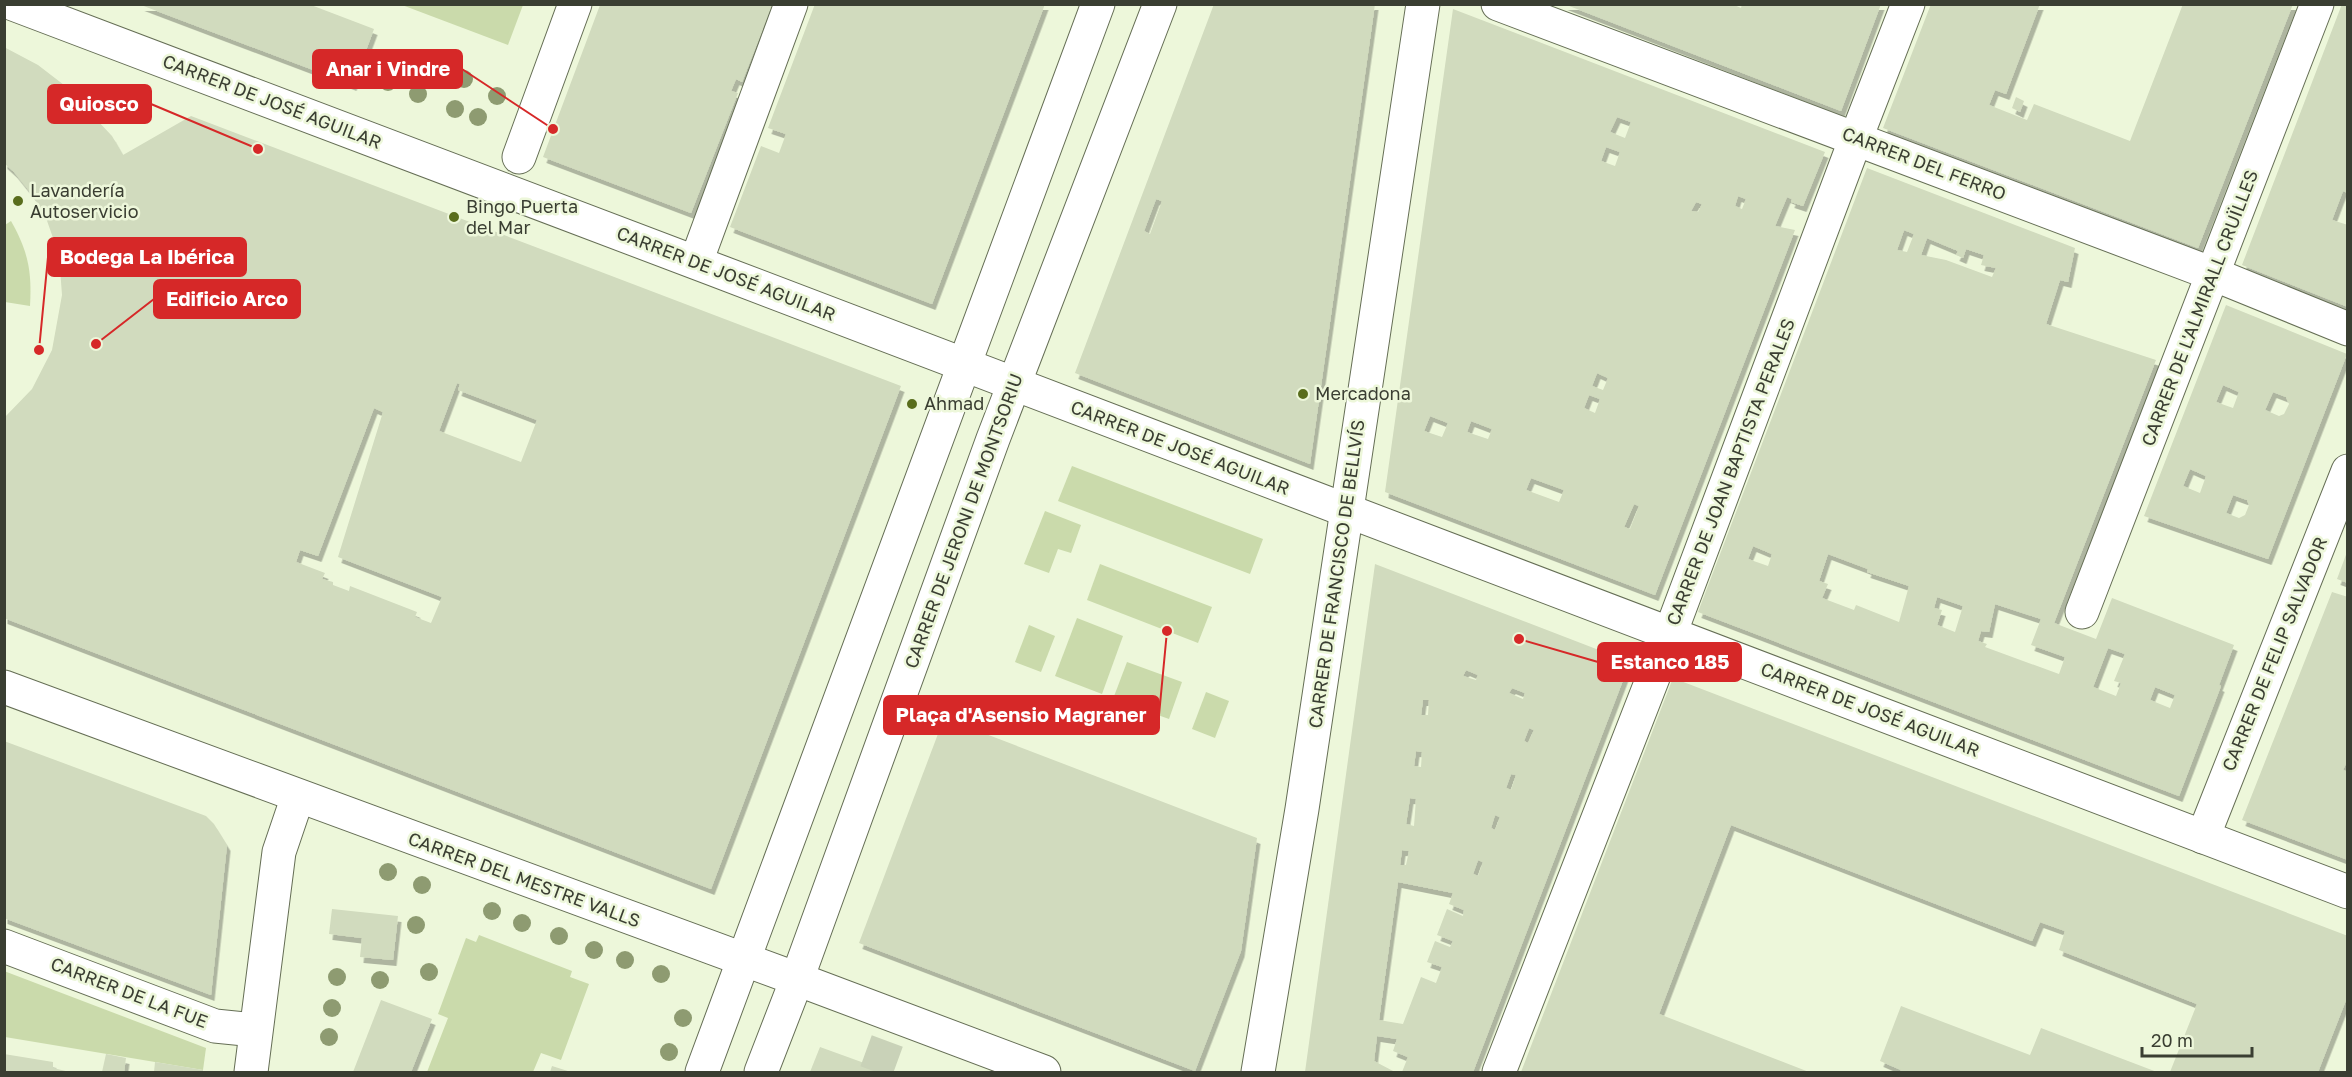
<svg xmlns="http://www.w3.org/2000/svg" width="2352" height="1077" viewBox="0 0 2352 1077" font-family="'Golos Text',sans-serif">
<style>
.green{fill:#cadaab}
.building{fill:#d1dbbe;fill-rule:evenodd;filter:url(#shadow)}
.lines{fill:none;stroke-linecap:round;stroke-linejoin:round}
.minor-tunnel{stroke:#c9d2b8;stroke-width:33;stroke-dasharray:33 16;stroke-linecap:butt}
.minor-casing{stroke:#656e55;stroke-width:35}
.minor{stroke:#fff;stroke-width:33}
.tree{fill:#8e9b71}
.poi-dot{fill:#596d1c;stroke:#edf7da;stroke-width:2}
.labels{text-anchor:middle;stroke-width:5;stroke-linejoin:round;paint-order:stroke}
.street-label{font-size:18px;fill:#3a3e32;stroke:#edf7da}
.poi-label{font-size:18px;fill:#3a3e32;stroke:#edf7da;text-anchor:start}
.leader{fill:none;stroke:#d62828;stroke-width:2}
.callout-dot{fill:#d62828;stroke:#edf7da;stroke-width:2}
.callout{fill:#d62828;stroke:#d62828;stroke-width:2}
.callout-label{font-size:20px;text-anchor:middle;font-weight:bold;fill:#fff}
</style>
<defs>
<filter id="shadow"><feDropShadow dx="3.5" dy="6" stdDeviation="0" flood-color="#0004"/></filter>
</defs>
<rect width="100%" height="100%" fill="#edf7da"/>
<g class="green">
<path d="M402 5H523L508 45Z"/>
<path d="M11 221C28 251 32 271 30 306L5 302V225Z"/>
<path d="M1072 466 1263 539 1250 574 1058 501Z"/>
<path d="M1045 511 1081 525 1071 553 1058 549 1049 573 1024 564Z"/>
<path d="M1100 564 1212 607 1198 643 1087 600Z"/>
<path d="M1077 618 1123 636 1102 694 1055 676Z"/>
<path d="M1029 625 1055 636 1041 672 1015 662Z"/>
<path d="M1127 662 1182 682 1169 719 1113 699Z"/>
<path d="M1206 692 1229 701 1215 738 1192 729Z"/>
<path d="M479 935 572 971 570 977 589 984 561 1060 541 1053 533 1072H427L448 1018 438 1014 466 938 476 942Z"/>
<path d="M4 971 206 1048 203 1070 5 1037Z"/>
</g>
<g class="building">
<path d="M815 4H1045L932 304 730 227 761 146 779 153 786 134 768 128Z"/>
<path d="M1214 4H1375L1310 464 1075 373ZM1156 199 1162 201 1150 234 1144 231Z"/>
<path d="M1564 4H1732L1741 8 1742 4H1881L1841 111Z"/>
<path d="M1931 4H2040L2006 94 1995 90 1989 105 2027 120 2034 104 2130 141 2183 4H2293L2198 248 1883 128Z"/>
<path d="M2342 4H2348V193L2343 191 2332 220 2348 225V307L2242 265Z"/>
<path d="M141 5H311L374 29 353 85Z"/>
<path d="M600 5H772L742 82 736 79 731 91 738 93 691 213 543 157Z"/>
<path d="M1453 9 1825 152 1803 206 1791 202 1792 199 1787 197 1775 226 1795 230 1655 595 1385 492ZM1617 117 1631 122 1625 138 1610 132ZM1606 147 1620 152 1615 166 1601 161ZM1738 196 1746 199 1742 209 1735 206ZM1696 202 1702 204 1698 212 1691 211ZM1597 373 1608 378 1603 390 1592 386ZM1589 395 1600 399 1595 413 1584 408ZM1430 416 1448 423 1442 437 1424 431ZM1471 421 1492 429 1488 439 1467 432ZM1531 478 1564 490 1559 502 1526 490ZM1634 504 1639 506 1630 529 1624 527Z"/>
<path d="M4 47 38 65 64 85 112 136 123 155 191 116 901 386 711 889 4 618V418L32 389 52 350 62 295 59 255 45 215 35 198 14 172 4 163ZM457 383 460 384 458 390 537 420 521 462 439 431ZM374 408 383 412 338 557 442 597 431 623 415 617 417 612 350 586 349 591 333 585V582L322 579 325 573 296 562 300 550 318 556Z"/>
<path d="M2016 97 2024 101 2020 112 2012 108Z"/>
<path d="M1867 168 2075 248 2068 282 2060 280 2046 324 2156 360 2054 623 2096 639 2112 598 2234 645 2219 685 2221 686 2179 796 1698 612ZM1904 230 1914 234 1907 252 1897 250ZM1927 238 1958 251 1956 255 1963 258 1966 249 1984 255 1981 265 1996 268 1992 277 1946 260 1921 255ZM1753 546 1772 554 1768 566 1748 559ZM1828 554 1868 569 1867 572 1909 586 1899 622 1856 605 1854 610 1822 598 1828 584 1819 581ZM1937 597 1963 606 1955 632 1937 625 1942 610 1934 608ZM1995 604 2041 619 2031 645 2065 657 2059 674 1985 647 1987 644 1978 641 1981 631 1989 632ZM2108 648 2125 654 2114 681 2121 683 2116 696 2093 687ZM2155 687 2175 695 2170 708 2150 700Z"/>
<path d="M2226 305 2347 354 2268 559 2144 516ZM2223 385 2239 392 2233 408 2216 402ZM2273 392 2286 397 2289 404 2284 414 2279 416 2265 410ZM2190 469 2206 476 2200 493 2183 486ZM2233 495 2247 500 2249 505 2245 515 2239 518 2226 513Z"/>
<path d="M2347 552H2348V583L2337 579Z"/>
<path d="M1375 564 1630 662 1473 1072H1402L1408 1057 1393 1051 1397 1039 1377 1036 1374 1061 1395 1072H1305ZM1466 670 1478 675 1476 680 1463 676ZM1512 688 1525 693 1523 699 1509 693ZM1423 700H1429L1428 715H1421ZM1529 728 1534 730 1528 743 1524 741ZM1416 751 1422 752 1421 767 1414 766ZM1511 774 1516 775 1511 790 1506 788ZM1410 798 1416 799 1414 826 1406 824ZM1495 815 1500 817 1495 830 1491 828ZM1402 850 1409 851 1406 865H1400ZM1478 860 1483 862 1478 876 1473 874ZM1398 882 1453 893 1449 904 1464 910 1463 916 1447 909 1437 935 1453 941 1450 947 1435 941 1427 962 1442 967 1436 983 1421 977 1403 1024 1379 1020Z"/>
<path d="M2332 592 2348 597V759L2343 770 2348 772V860L2242 820Z"/>
<path d="M1673 678 2348 936V995L2318 1072H2170L2197 1004 2059 950 2065 931 2040 922 2032 941 1731 825 1659 1014 1809 1072H1521Z"/>
<path d="M944 718 1257 838 1241 951 1195 1071 859 943Z"/>
<path d="M4 741 206 816 214 824 227 845 211 995 4 918Z"/>
<path d="M332 909 398 916 393 960 360 957 362 938 329 934Z"/>
<path d="M381 1000 432 1019 411 1072H353Z"/>
<path d="M1901 1006 2030 1055 2041 1028 2157 1072H1900L1901 1070 1880 1061Z"/>
<path d="M820 1047 878 1068 888 1072H810Z"/>
<path d="M4 1054 53 1062V1068L70 1072H4Z"/>
<path d="M106 1054 126 1058 124 1072H102Z"/>
<path d="M155 1062 203 1070V1072H154Z"/>
<path d="M552 1066 571 1072H550Z"/>
</g>
<g class="lines">
<path class="minor-tunnel" d="M876 1072 896 1017"/>
<defs>
<g id="minor">
<path d="M13 4C792 298 1569 595 2348 892"/>
<path d="M1498 4 2213 274 2348 329"/>
<path d="M519 157 575 4"/>
<path d="M696 262 791 4"/>
<path d="M2082 612 2317 4"/>
<path d="M4 687 797 979 1044 1072"/>
<path d="M2203 837 2348 471"/>
<path d="M4 946 215 1026 255 1030"/>
<path d="M251 1072 279 852 298 796"/>
<path d="M702 1072 1098 4"/>
<path d="M761 1072 797 979 993 439 1160 4"/>
<path d="M1258 1072 1302 809 1423 4"/>
<path d="M1499 1072 1670 634 1856 138 1908 4"/>
</g>
</defs>
<use href="#minor" class="minor-casing"/>
<use href="#minor" class="minor"/>
</g>
<g class="tree">
<circle cx="464" cy="79" r="9"/>
<circle cx="388" cy="82" r="9"/>
<circle cx="418" cy="94" r="9"/>
<circle cx="497" cy="96" r="9"/>
<circle cx="455" cy="109" r="9"/>
<circle cx="478" cy="117" r="9"/>
<circle cx="388" cy="872" r="9"/>
<circle cx="422" cy="885" r="9"/>
<circle cx="492" cy="911" r="9"/>
<circle cx="522" cy="923" r="9"/>
<circle cx="416" cy="925" r="9"/>
<circle cx="559" cy="936" r="9"/>
<circle cx="594" cy="950" r="9"/>
<circle cx="625" cy="960" r="9"/>
<circle cx="429" cy="972" r="9"/>
<circle cx="661" cy="974" r="9"/>
<circle cx="337" cy="977" r="9"/>
<circle cx="380" cy="980" r="9"/>
<circle cx="332" cy="1008" r="9"/>
<circle cx="683" cy="1018" r="9"/>
<circle cx="329" cy="1037" r="9"/>
<circle cx="669" cy="1052" r="9"/>
</g>
<g class="poi-dot">
<circle cx="18" cy="201" r="6"/>
<circle cx="454" cy="217" r="6"/>
<circle cx="1303" cy="394" r="6"/>
<circle cx="912" cy="404" r="6"/>
</g>
<g class="labels">
<g class="street-label">
<text transform="translate(272 102) rotate(21)" y="6">CARRER DE JOSÉ AGUILAR</text>
<text transform="translate(1924 164) rotate(21)" y="6">CARRER DEL FERRO</text>
<text transform="translate(726 274) rotate(21)" y="6">CARRER DE JOSÉ AGUILAR</text>
<text transform="translate(2200 308) rotate(-69)" y="6">CARRER DE L'ALMIRALL CRUÏLLES</text>
<text transform="translate(1180 448) rotate(21)" y="6">CARRER DE JOSÉ AGUILAR</text>
<text transform="translate(1731 472) rotate(-69)" y="6">CARRER DE JOAN BAPTISTA PERALES</text>
<text transform="translate(964 521) rotate(-70)" y="6">CARRER DE JERONI DE MONTSORIU</text>
<text transform="translate(1337 574) rotate(-82)" y="6">CARRER DE FRANCISCO DE BELLVÍS</text>
<text transform="translate(2275 654) rotate(-68)" y="6">CARRER DE FELIP SALVADOR</text>
<text transform="translate(1870 710) rotate(21)" y="6">CARRER DE JOSÉ AGUILAR</text>
<text transform="translate(524 880) rotate(20)" y="6">CARRER DEL MESTRE VALLS</text>
<text transform="translate(129 993) rotate(21)" y="6">CARRER DE LA FUE</text>
</g>
<g class="poi-label">
<text x="30" y="197">Lavandería<tspan x="30" dy="21">Autoservicio</tspan></text>
<text x="466" y="213">Bingo Puerta<tspan x="466" dy="21">del Mar</tspan></text>
<text x="1315" y="400">Mercadona</text>
<text x="924" y="410">Ahmad</text>
</g>
</g>
<path class="leader" d="M553 129L462 69M258 149L151 104M39 350L48 257M96 344L154 299M1519 639L1598 662M1167 631L1159 715"/>
<g class="callout-dot">
<circle cx="553" cy="129" r="6"/>
<circle cx="258" cy="149" r="6"/>
<circle cx="39" cy="350" r="6"/>
<circle cx="96" cy="344" r="6"/>
<circle cx="1519" cy="639" r="6"/>
<circle cx="1167" cy="631" r="6"/>
</g>
<g class="callout">
<rect x="313" y="50" width="149" height="38" rx="6"/>
<rect x="48" y="85" width="103" height="38" rx="6"/>
<rect x="48" y="238" width="198" height="38" rx="6"/>
<rect x="154" y="280" width="146" height="38" rx="6"/>
<rect x="1598" y="643" width="143" height="38" rx="6"/>
<rect x="884" y="696" width="275" height="38" rx="6"/>
</g>
<g class="callout-label">
<text x="388" y="76">Anar i Vindre</text>
<text x="99" y="111">Quiosco</text>
<text x="147" y="264">Bodega La Ibérica</text>
<text x="227" y="306">Edificio Arco</text>
<text x="1670" y="669">Estanco 185</text>
<text x="1021" y="722">Plaça d'Asensio Magraner</text>
</g>
<rect width="2352" height="1077" fill="none" stroke="#3a3e32" stroke-width="12"/>
<path d="M2142 1047v9h110v-9" fill="none" stroke="#3a3e32" stroke-width="3"/>
<text x="2151" y="1047" font-size="18" fill="#3a3e32" stroke="#edf7da" stroke-width="4.5" paint-order="stroke">20 m</text>
</svg>
